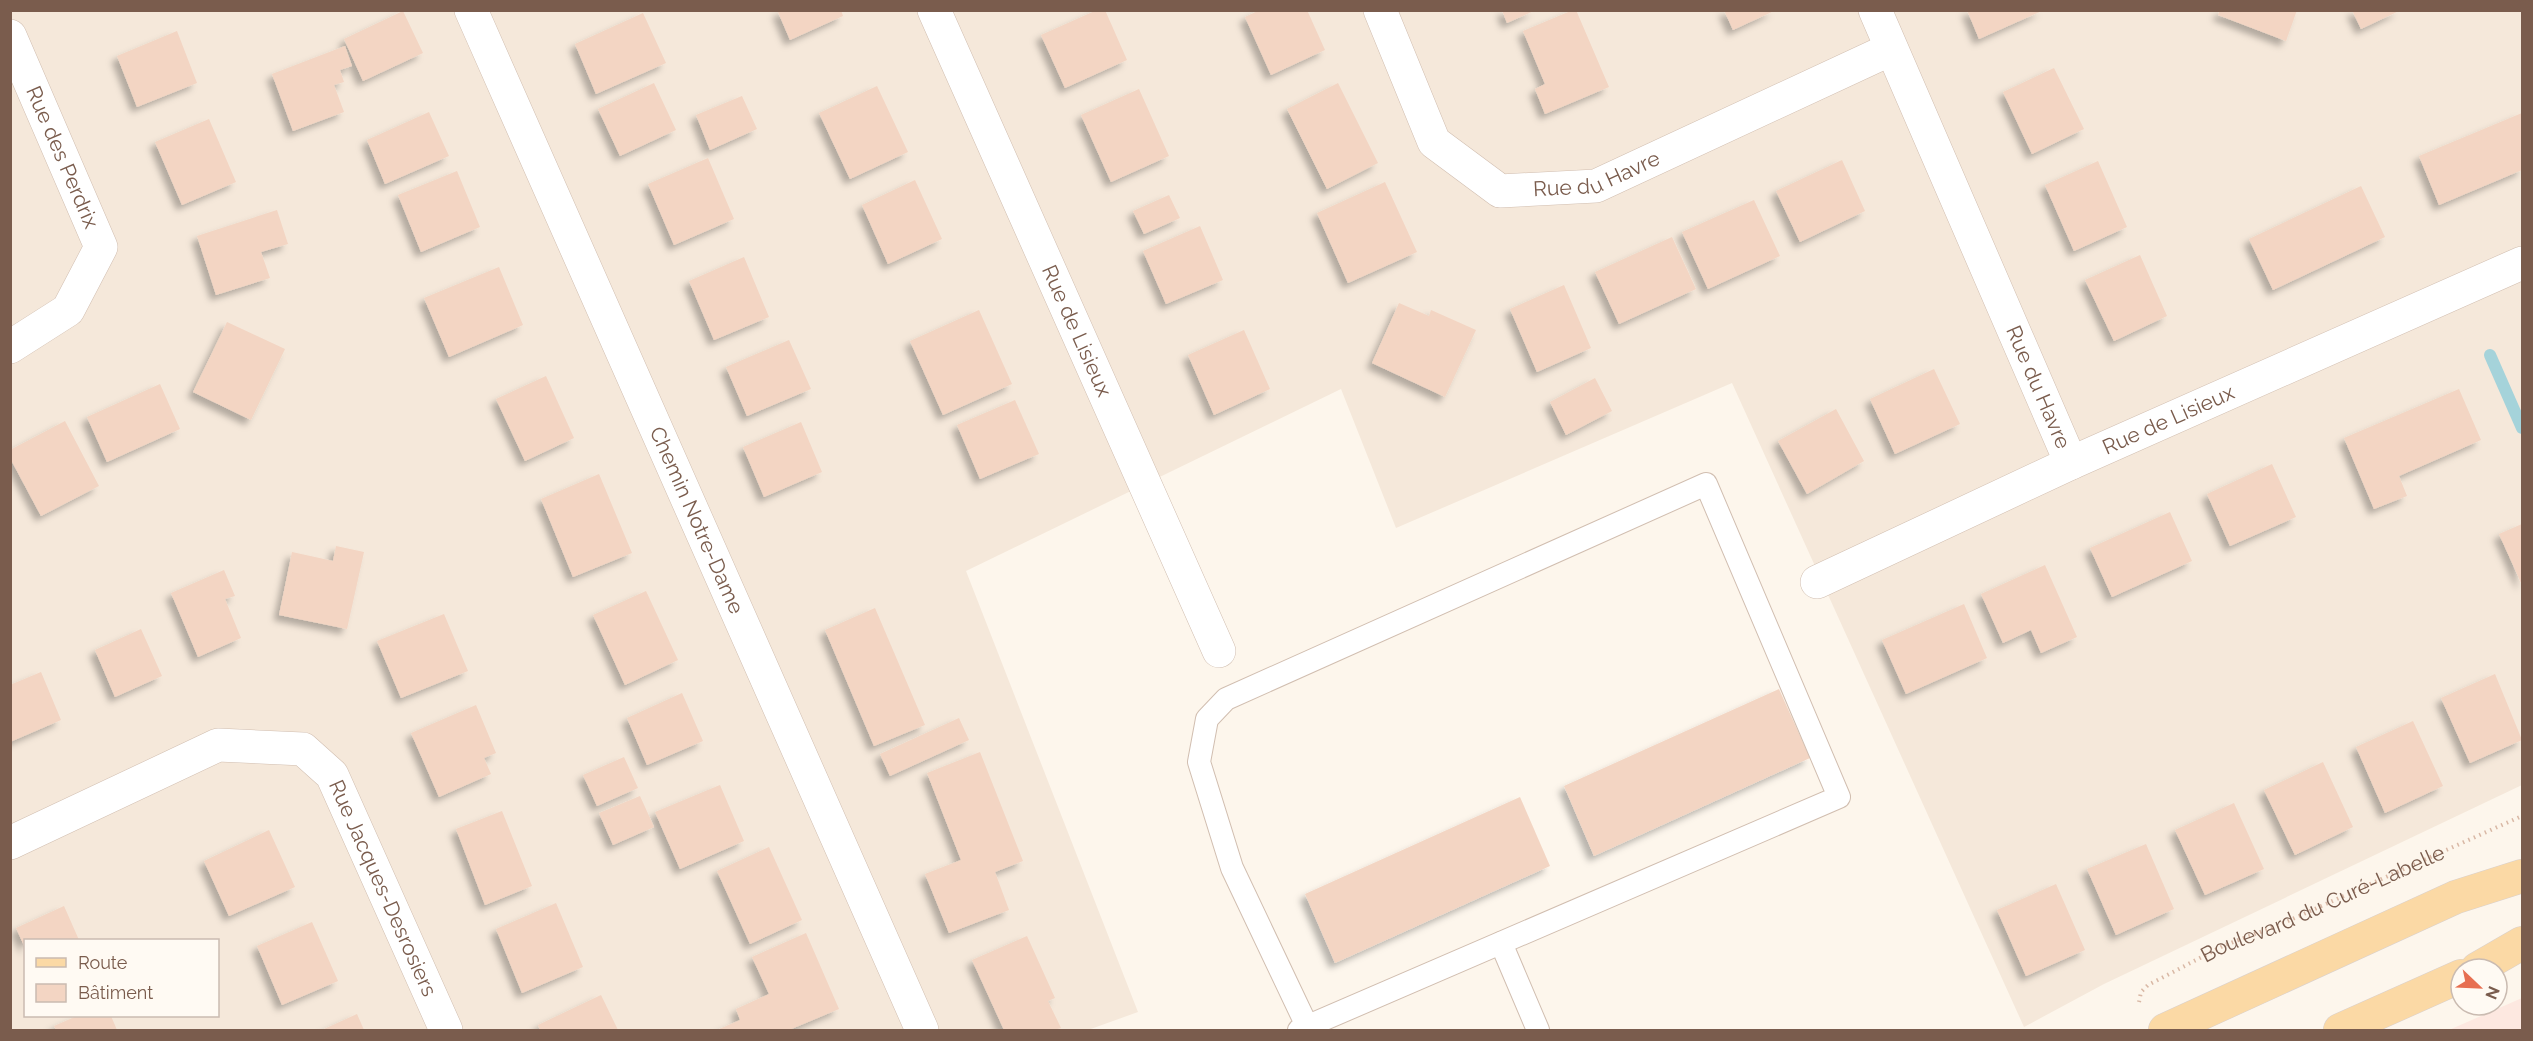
<svg xmlns="http://www.w3.org/2000/svg" width="2533" height="1041" viewBox="0 0 2533 1041" font-family="Raleway,sans-serif">
<style>
.residential{fill:#f5e8da;fill-rule:evenodd}
.commercial{fill:#fde8e0}
.lines{fill:none;stroke-linecap:round;stroke-linejoin:round}
.stream{stroke:#a5d3da;stroke-width:12}
.building{fill:#f3d5c3;filter:url(#shadow)}
.service-casing{stroke:#d1beb0;stroke-width:24}
.minor-casing{stroke:#d1beb0;stroke-width:34}
.tertiary-casing{stroke:#d1beb0;stroke-width:34}
.primary-casing{stroke:#dad1cd;stroke-width:34}
.path{stroke:#d9b8a5;stroke-width:4;stroke-dasharray:1.5 4.5;stroke-linecap:butt}
.service{stroke:#fff;stroke-width:22}
.minor{stroke:#fff;stroke-width:33}
.tertiary{stroke:#fff;stroke-width:33}
.primary{stroke:#fbd9a5;stroke-width:33}
.labels{text-anchor:middle;stroke-width:5;stroke-linejoin:round;paint-order:stroke}
.street-label{font-size:21px;fill:#7a5c4d;stroke:#fffaf3}
</style>
<defs>
<filter id="shadow"><feDropShadow dx="-5.5" dy="5.5" stdDeviation="3" flood-color="#0004"/></filter>
</defs>
<rect width="100%" height="100%" fill="#fdf6ec"/>
<path class="residential" d="M10 11H2522V785L2104 984 2024 1027 1732 383 1396 528 1341 389 966 571 1138 1012 1088 1030H11ZM26 940H218V1016H26Z"/>
<path class="commercial" d="M2522 998V1030H2449Z"/>
<g class="lines">
<path class="stream" d="M2490 355 2522 428"/>
</g>
<g class="building">
<path d="M781 10H841L843 16 790 40 778 12Z"/>
<path d="M1097 10H1105L1127 60 1065 88 1041 35Z"/>
<path d="M1260 10H1307L1325 50 1271 75 1245 17Z"/>
<path d="M1502 10H1536L1507 23Z"/>
<path d="M1573 10H1576L1609 87 1545 114 1535 89 1545 84 1523 31Z"/>
<path d="M1724 10H1776L1733 30Z"/>
<path d="M1967 10H2044L1979 39Z"/>
<path d="M2220 10H2297L2286 41 2218 15Z"/>
<path d="M2352 10H2401L2361 29Z"/>
<path d="M403 11 423 53 363 81 344 39Z"/>
<path d="M643 13 666 63 596 94 575 44Z"/>
<path d="M177 31 197 83 137 107 117 56Z"/>
<path d="M345 46 352 66 340 70 344 82 334 85 344 112 293 131 272 74Z"/>
<path d="M2054 68 2084 129 2032 154 2003 92Z"/>
<path d="M654 83 676 130 620 156 598 109Z"/>
<path d="M1338 83 1378 163 1327 189 1287 109Z"/>
<path d="M877 86 908 152 850 179 819 113Z"/>
<path d="M1139 89 1169 156 1111 182 1081 115Z"/>
<path d="M742 96 757 129 710 150 696 115Z"/>
<path d="M429 112 449 156 385 184 367 140Z"/>
<path d="M2522 113V170L2439 205 2419 156Z"/>
<path d="M209 119 236 182 182 205 155 142Z"/>
<path d="M708 158 734 219 674 245 648 184Z"/>
<path d="M1842 160 1865 211 1800 242 1776 191Z"/>
<path d="M2098 161 2127 227 2074 251 2045 185Z"/>
<path d="M457 171 480 227 421 252 398 195Z"/>
<path d="M915 180 942 239 888 264 862 205Z"/>
<path d="M1385 182 1417 252 1348 283 1317 213Z"/>
<path d="M2361 186 2385 237 2273 290 2249 239Z"/>
<path d="M1169 195 1180 218 1144 234 1133 211Z"/>
<path d="M1754 200 1780 256 1708 289 1682 232Z"/>
<path d="M277 210 288 244 261 252 270 278 216 295 197 236Z"/>
<path d="M1200 226 1223 280 1166 304 1143 251Z"/>
<path d="M1672 237 1696 289 1619 324 1595 272Z"/>
<path d="M2140 255 2167 316 2114 341 2085 280Z"/>
<path d="M744 257 769 317 714 340 689 281Z"/>
<path d="M499 267 523 325 449 357 424 298Z"/>
<path d="M1564 285 1591 348 1537 372 1510 309Z"/>
<path d="M1399 303 1429 316 1431 310 1476 330 1445 397 1372 363Z"/>
<path d="M979 310 1012 384 943 415 910 341Z"/>
<path d="M227 322 285 349 251 420 193 392Z"/>
<path d="M1244 330 1270 389 1214 415 1188 355Z"/>
<path d="M789 340 811 389 747 416 726 367Z"/>
<path d="M1934 369 1960 424 1895 454 1870 399Z"/>
<path d="M546 376 574 438 525 461 496 399Z"/>
<path d="M1595 378 1612 411 1566 435 1550 402Z"/>
<path d="M160 384 180 429 107 462 87 417Z"/>
<path d="M2459 389 2481 440 2399 476 2407 496 2374 509 2344 438Z"/>
<path d="M1015 400 1039 454 980 479 957 425Z"/>
<path d="M1836 409 1864 461 1807 494 1778 441Z"/>
<path d="M65 421 99 486 41 516 10 458V450Z"/>
<path d="M801 422 822 472 764 497 743 447Z"/>
<path d="M2272 464 2296 517 2230 546 2207 494Z"/>
<path d="M599 474 632 553 573 577 541 499Z"/>
<path d="M2170 512 2192 561 2112 597 2090 548Z"/>
<path d="M2522 524V585L2499 534Z"/>
<path d="M336 546 364 552 347 629 279 615 292 552 333 561Z"/>
<path d="M2045 565 2077 637 2041 653 2031 630 2003 643 1981 594Z"/>
<path d="M224 570 235 596 225 599 241 638 198 657 171 593Z"/>
<path d="M646 591 678 660 625 685 593 615Z"/>
<path d="M1964 604 1987 658 1906 694 1882 640Z"/>
<path d="M875 608 925 725 874 746 825 630Z"/>
<path d="M444 614 468 671 401 698 377 641Z"/>
<path d="M141 629 162 676 115 697 95 650Z"/>
<path d="M41 672 61 720 10 742V685Z"/>
<path d="M2495 674 2522 740 2470 763 2441 698Z"/>
<path d="M1779 689 1810 758 1594 856 1564 786Z"/>
<path d="M682 693 703 741 647 765 627 718Z"/>
<path d="M476 705 496 753 484 758 491 774 439 797 411 733Z"/>
<path d="M959 718 969 740 890 776 880 754Z"/>
<path d="M2413 721 2443 786 2385 813 2356 747Z"/>
<path d="M980 752 1023 861 995 872 1009 910 949 933 925 874 961 860 927 773Z"/>
<path d="M624 757 638 788 597 806 583 775Z"/>
<path d="M2323 762 2353 827 2295 855 2264 790Z"/>
<path d="M720 785 744 841 680 869 655 812Z"/>
<path d="M640 796 654 827 613 845 599 813Z"/>
<path d="M1520 797 1550 866 1335 963 1305 894Z"/>
<path d="M2234 803 2264 869 2205 895 2175 830Z"/>
<path d="M502 811 532 886 485 905 456 829Z"/>
<path d="M269 830 295 887 229 916 204 861Z"/>
<path d="M2146 844 2174 909 2116 935 2087 869Z"/>
<path d="M769 847 802 920 750 944 717 871Z"/>
<path d="M2056 884 2085 950 2026 976 1997 910Z"/>
<path d="M556 903 583 967 522 993 496 929Z"/>
<path d="M64 906 79 940H26V950L16 928Z"/>
<path d="M312 922 338 981 282 1005 257 946Z"/>
<path d="M806 933 839 1009 789 1030H717L740 1020 736 1009 769 994 752 957Z"/>
<path d="M1027 936 1055 998 1048 1001 1061 1028 1054 1030H1004L972 960Z"/>
<path d="M601 995 618 1030H540L538 1025Z"/>
<path d="M357 1014 364 1030H322Z"/>
<path d="M77 1016H111L117 1030H56L54 1026Z"/>
</g>
<g class="lines">
<defs>
<g id="service">
<path d="M1501 943 1538 1030"/>
<path d="M1299 1030 1839 797 1706 484 1226 699 1207 719 1199 762 1232 868 1307 1026"/>
</g>
<g id="minor">
<path id="s2" d="M934 10 1219 651"/>
<path id="s3" d="M1380 10 1434 142 1500 191 1596 186 1891 49"/>
<path id="s4" d="M1875 10 2071 463"/>
<path id="s5" d="M10 36 101 247 68 310 10 347"/>
<path id="s6" d="M1817 582 2071 463 2522 263"/>
<path id="s7" d="M10 843 218 745 303 749 332 775 446 1030"/>
</g>
<g id="tertiary">
<path id="s8" d="M471 10 922 1030"/>
</g>
<g id="primary">
<path d="M2477 969 2522 943"/>
<path d="M2165 1030 2456 897 2522 876"/>
<path d="M2340 1030 2461 976"/>
</g>
</defs>
<use href="#service" class="service-casing"/>
<use href="#minor" class="minor-casing"/>
<use href="#tertiary" class="tertiary-casing"/>
<use href="#primary" class="primary-casing"/>
<path class="path" id="s1" d="M2139 1002 2141 992 2148 985 2225 945 2279 925 2522 816"/>
<use href="#service" class="service"/>
<use href="#minor" class="minor"/>
<use href="#tertiary" class="tertiary"/>
<use href="#primary" class="primary"/>
</g>
<g class="labels">
<g class="street-label">
<text dy="7" stroke="none"><textPath href="#s5" startOffset="132">Rue des Perdrix</textPath></text>
<text dy="7" stroke="none"><textPath href="#s3" startOffset="324">Rue du Havre</textPath></text>
<text dy="7" stroke="none"><textPath href="#s2" startOffset="351">Rue de Lisieux</textPath></text>
<text dy="7" stroke="none"><textPath href="#s4" startOffset="411">Rue du Havre</textPath></text>
<text dy="7" stroke="none"><textPath href="#s6" startOffset="387">Rue de Lisieux</textPath></text>
<text dy="7" stroke="none"><textPath href="#s8" startOffset="558">Chemin Notre-Dame</textPath></text>
<text dy="7" stroke="none"><textPath href="#s7" startOffset="478">Rue Jacques-Desrosiers</textPath></text>
<text dy="7" stroke="none"><textPath href="#s1" startOffset="213">Boulevard du Curé-Labelle</textPath></text>
</g>
</g>
<rect width="2533" height="1041" fill="none" stroke="#7a5c4d" stroke-width="24"/>
<rect x="24" y="939" width="195" height="78" fill="#fffaf3" stroke="#cabbb1" stroke-width="1.5"/>
<rect x="36" y="958" width="30" height="9" fill="#fbd9a5" stroke="#cabbb1" stroke-width="1.5"/>
<text x="78" y="969" font-size="18" fill="#7a5c4d">Route</text>
<rect x="36" y="984" width="30" height="18" fill="#f3d5c3" stroke="#cabbb1" stroke-width="1.5"/>
<text x="78" y="999" font-size="18" fill="#7a5c4d">Bâtiment</text>
<g transform="translate(2479 987) rotate(113)"><circle r="28" fill="#fffaf3" stroke="#cabbb1" stroke-width="1.5"/>
<path d="M0-4.5L10 22L0 15L-10 22Z" fill="#e76f51"/>
<text y="-9" font-size="16" font-weight="bold" text-anchor="middle" fill="#7a5c4d">N</text>
</g>
</svg>
